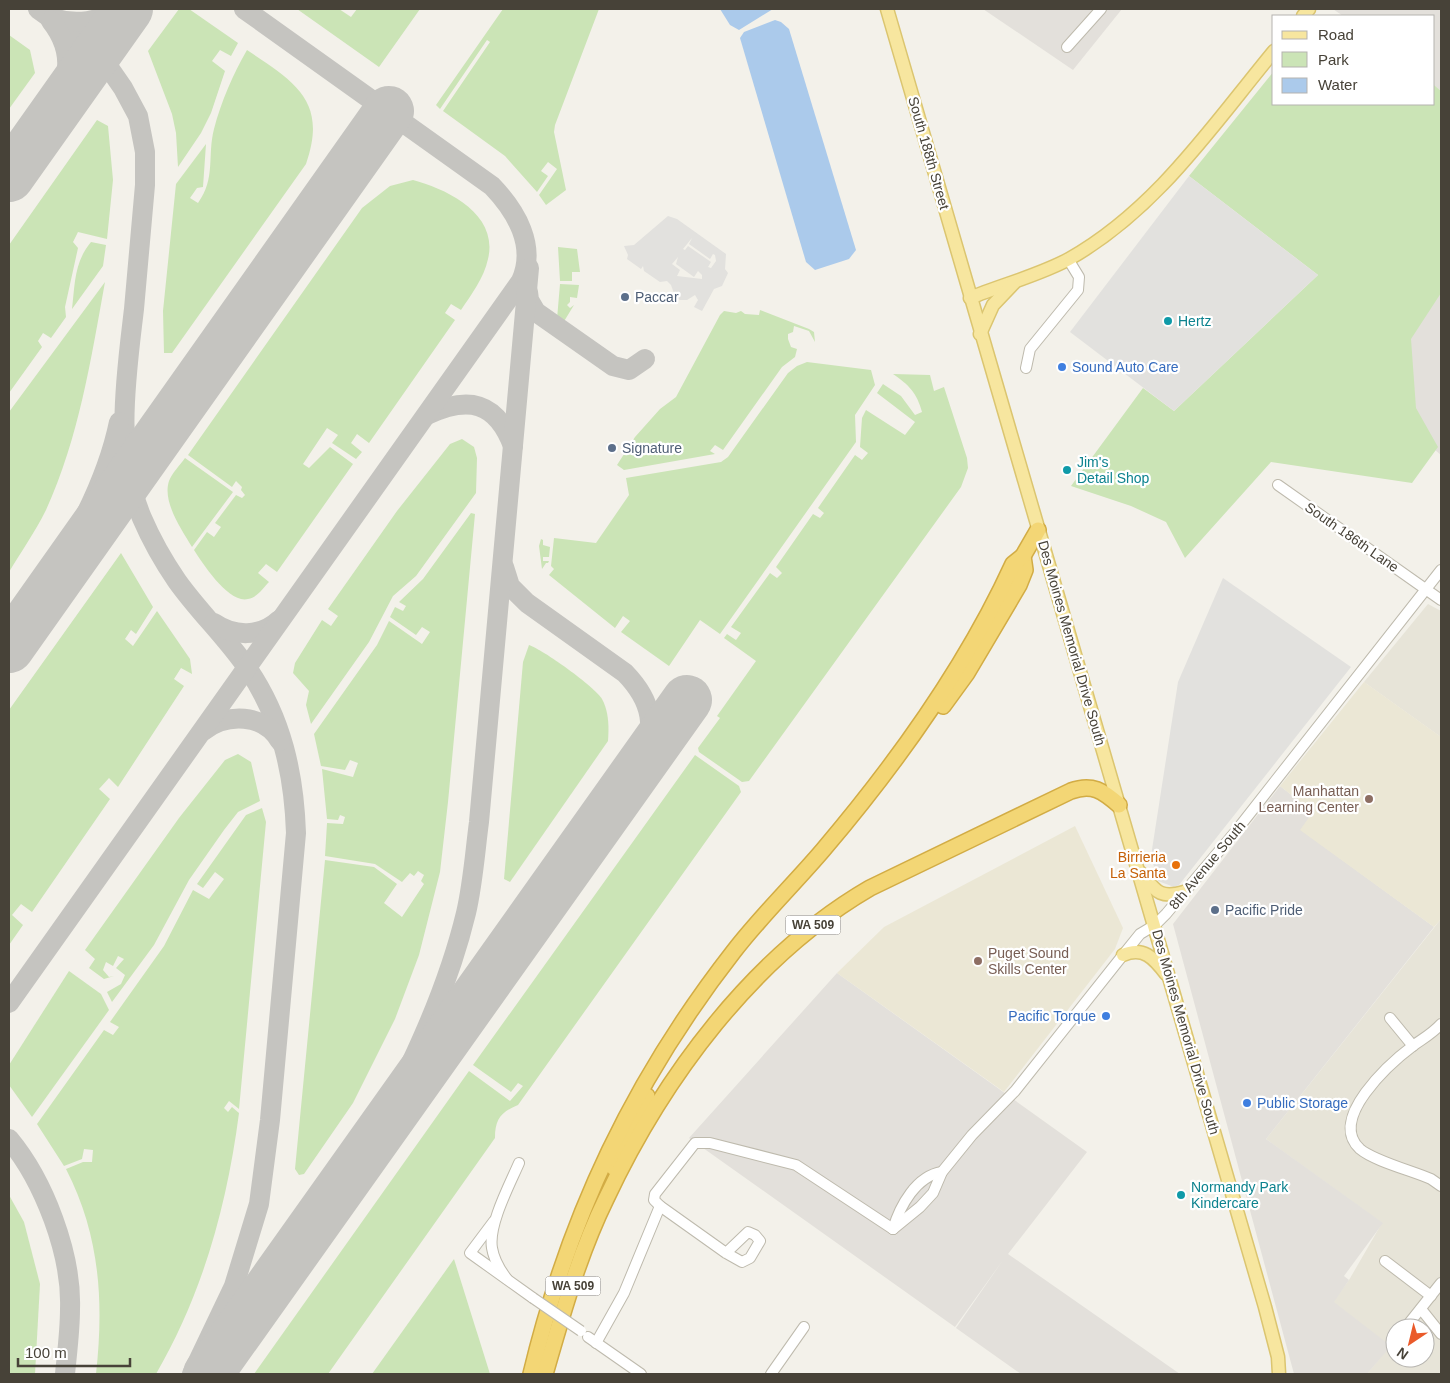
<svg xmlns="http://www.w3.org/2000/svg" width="1450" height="1383" viewBox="0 0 1450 1383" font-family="Arial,sans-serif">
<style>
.residential{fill:#e7e4d8;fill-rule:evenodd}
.industrial{fill:#e3e0db}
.education{fill:#ebe7d5}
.green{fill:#cbe4b6}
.parking{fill:#e2e1de;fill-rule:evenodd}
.water{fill:#abcaeb}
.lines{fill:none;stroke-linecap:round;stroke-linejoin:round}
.taxiway{stroke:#c5c4c0;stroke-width:20}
.runway{stroke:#c5c4c0;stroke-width:50}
.minor-casing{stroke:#bebaad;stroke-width:12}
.major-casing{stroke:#dbc570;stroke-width:15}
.highway-casing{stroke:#d2ac45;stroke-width:18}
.minor{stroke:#fff;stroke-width:10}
.major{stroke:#f7e69f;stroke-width:12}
.highway{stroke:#f3d675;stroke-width:15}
.minor-bridge-casing{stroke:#bebaad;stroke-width:12;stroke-linecap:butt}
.minor-bridge{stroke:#fff;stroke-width:10}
.service-dot{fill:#5c6f8a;stroke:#fff;stroke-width:2}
.culture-dot{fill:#0f9aa8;stroke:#fff;stroke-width:2}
.shop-dot{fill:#3f7fe0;stroke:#fff;stroke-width:2}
.education-dot{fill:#8d6e63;stroke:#fff;stroke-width:2}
.food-dot{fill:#e8710a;stroke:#fff;stroke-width:2}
.labels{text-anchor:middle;stroke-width:4.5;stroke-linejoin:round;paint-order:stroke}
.shield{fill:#fff;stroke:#7e7b74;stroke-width:1}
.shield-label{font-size:12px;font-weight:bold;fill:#474238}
.street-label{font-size:14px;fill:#474238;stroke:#fff}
.service-label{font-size:14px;fill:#4e5e75;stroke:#fff;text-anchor:start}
.culture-label{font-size:14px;fill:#0d838f;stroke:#fff;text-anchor:start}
.shop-label{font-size:14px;fill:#366cbe;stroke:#fff;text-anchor:start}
.education-label{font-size:14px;fill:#785e54;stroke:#fff;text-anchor:end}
.food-label{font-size:14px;fill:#c56008;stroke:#fff;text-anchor:end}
</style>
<rect width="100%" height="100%" fill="#f3f1ea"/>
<g class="residential">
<path d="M1428 604 1441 611V737L1364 682Z"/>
<path d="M1441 919V1374H1367L1390 1346 1333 1302 1349 1280 1382 1223 1266 1139ZM1395 1328H1425V1358H1395Z"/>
</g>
<g class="industrial">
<path d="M983 9H1122L1073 70Z"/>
<path d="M1333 9H1441V91L1434 85V16H1343Z"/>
<path d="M1441 271V455L1421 438 1400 346Z"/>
<path d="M1280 786 1313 812 1301 830 1434 927 1266 1139 1383 1223 1344 1276 1349 1280 1334 1302 1391 1346 1367 1374H1294L1173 924Z"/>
<path d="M837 973 1087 1152 1008 1254 1180 1374H1021L956 1328 1003 1260 955 1327 689 1138Z"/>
</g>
<g class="education">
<path d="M1364 682 1441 737V919L1434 927 1300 830 1313 812 1280 786Z"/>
<path d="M1075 826 1123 928 1115 949 1004 1092 837 973 884 927Z"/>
</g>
<g class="green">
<path d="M179 9H189L238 43 231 56 220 50 212 61 225 71 211 113 201 133 178 167 176 133 172 114 148 51Z"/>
<path d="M297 9H339L351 17 357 9H420L379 67Z"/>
<path d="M503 9H599L555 125 554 132 566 190 546 205 539 195 557 169 548 162 541 171 548 176 537 192 505 156 443 111 490 42 487 40 440 109 436 105Z"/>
<path d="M9 35 30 50 35 73 9 109Z"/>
<path d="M247 50C295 82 328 101 306 164L172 353H164L163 311 176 184 206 144 203 187 197 188 190 198 198 203C216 178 207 156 214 129 221 102 233 74 247 50Z"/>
<path d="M1274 71V104H1434V85L1441 91V293L1411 339 1416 408 1438 447 1412 483 1271 462 1185 558 1166 522 1131 506 1071 486 1143 388 1174 411 1318 275 1189 176Z"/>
<path d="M97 120 108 126 113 180 107 239 78 232 73 242 78 248 65 307 66 317 51 338 43 333 38 341 42 347 9 393V245Z"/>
<path d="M413 180C447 189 499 214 488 259 484 278 471 295 461 310L451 304 445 313 455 320 369 443 357 434 351 443 362 452 356 459 332 443 338 435 327 428 303 464 309 468 330 447 353 464 277 572 266 564 258 573 269 582C263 588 258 597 248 599 229 604 203 564 194 550L207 532 214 537 221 527 215 523 236 495 242 498 245 495 241 490 242 487 236 481 232 487 188 455 362 208 390 186Z"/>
<path d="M91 242 106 245 103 266 72 309C75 285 74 262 91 242Z"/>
<path d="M558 247 577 249 580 272H572V281H560Z"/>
<path d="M105 282C91 359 79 438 46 510 35 532 21 552 9 572V412Z"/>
<path d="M560 284 579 285 577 298 570 297V302L567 305 570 308 574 305 563 323 557 319Z"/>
<path d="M760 310 809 329 814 332 815 342 809 331 794 326 793 332 788 334V339L791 347 797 349 795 357 782 367 723 450 715 445 710 451 715 454 624 470 617 465 635 437 660 409 676 397 720 315 724 311 736 313 741 311 745 314 759 315Z"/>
<path d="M807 362 871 370 875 385 855 415 856 442 720 634 700 620 669 666 621 632 630 621 623 616 615 628 549 575 554 569 551 566 554 538 596 543 629 495 626 478 721 462 728 457 788 373 797 366Z"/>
<path d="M893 374 930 375 934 391 944 387 967 458 968 468 961 487 749 781 742 782 699 752 698 748 720 718 717 716 756 661 724 638 727 634 736 640 741 633 731 627 770 573 777 578 782 573 776 567 813 514 820 518 824 513 818 508 855 455 862 460 868 453 860 447 862 418 866 410 905 435 915 422 877 393 883 384 901 396 915 415 922 412C917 393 909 385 893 374Z"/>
<path d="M462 439 474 447 477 458 476 493 416 576 393 596 369 642 311 724 306 705 309 691 293 673 295 663 322 620 331 626 338 616 328 609 397 511 450 444Z"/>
<path d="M185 458 233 492 192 547C182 530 162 502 169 481 172 473 180 465 185 458Z"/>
<path d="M471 513 475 514 448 802 440 872 419 955 395 1019 353 1103 304 1174 299 1175 295 1169 325 860 374 867 397 884 384 903 402 917 424 884 421 881 424 875 418 871 414 876 410 873 402 882 375 864 325 856 327 823 343 824 345 817 340 815 338 820 327 819 322 769 353 777 358 763 350 760 345 770 321 766 314 734 377 645 389 621 422 644 430 632 422 627 416 635 390 617 395 607 403 611 406 606 399 602 423 579Z"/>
<path d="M541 539 543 540V545L550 547 549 557H543V561H549L548 563H546L542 569 539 546Z"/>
<path d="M121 553 153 607 136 634 131 630 125 639 133 646 157 611 190 659 192 674 181 668 174 679 184 686 118 787 109 778 99 789 110 799 32 912 21 904 12 915 23 925 9 945V710Z"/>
<path d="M529 645C542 649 595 687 602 699 609 712 609 727 608 741L510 882 504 879 523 662Z"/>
<path d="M238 754 251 762 260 801 238 812 224 830 189 880 154 945 112 1002 107 992 121 984 125 975 116 968 124 959 118 956 113 966 106 962 103 970 109 977 114 976 104 979 89 968 95 959 85 950 179 818 225 760Z"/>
<path d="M695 755 739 786 741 792 518 1105C501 1112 495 1119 495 1138L328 1374H254L469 1071 510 1101 523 1086 518 1083 511 1092 473 1065Z"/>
<path d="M262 808 266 822 239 1109 229 1101 224 1108 228 1112 232 1107 239 1113C227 1205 203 1293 156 1374H96C104 1302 100 1235 66 1169L83 1162H92L93 1150 84 1149 82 1159 64 1166 37 1124 104 1030 113 1035 119 1027 110 1022 164 946 193 890 209 899 224 879 215 872 203 888 197 884 246 815Z"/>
<path d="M69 971 101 994 109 1010 32 1117 9 1085V1065Z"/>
<path d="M9 1195 24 1222 40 1284 35 1374H9Z"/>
<path d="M454 1259 490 1374H372Z"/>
</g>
<g class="parking">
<path d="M1189 176 1318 275 1174 411 1070 332Z"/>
<path d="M668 216 677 219 726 254 725 269 728 273 722 286 714 289 702 311 694 307 698 300 695 295 687 300H680L675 296 671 285 667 281 660 282 644 271 643 266 641 269 627 259 628 255 624 246 634 245ZM692 238 689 244 710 259 713 254 715 255 716 261 711 268 708 267 711 262 688 246 685 250 683 249ZM678 257 676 264 694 277 698 271 702 275V279L677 276 680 270 672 264Z"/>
<path d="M1223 578 1351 667 1179 885 1174 887 1158 881 1151 856 1178 682Z"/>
</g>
<g class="water">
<path d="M720 9H773L739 30 730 25Z"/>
<path d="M775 20 781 22 789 29 856 250 849 259 815 270 806 262 740 38 744 32Z"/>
</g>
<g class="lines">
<g class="taxiway">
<path d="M38 9 98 52 123 88 138 116 145 152V185C141 226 138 268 134 309 126 378 114 452 142 518 151 539 164 562 177 581 199 612 227 638 248 669 282 719 294 774 296 833L270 1120 259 1204 234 1286 192 1374"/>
<path d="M53 18C78 26 98 21 120 9"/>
<path d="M50 119C67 84 78 55 51 21"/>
<path d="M528 292 529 300 536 312 613 366 629 370 645 359"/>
<path d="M427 415C468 396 496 401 513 446"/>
<path d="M504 567 510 586 527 603 625 673C653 702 657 728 640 764"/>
<path d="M214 623C234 637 261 637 279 620"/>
<path d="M16 637C55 569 103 500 119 422"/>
<path d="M203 731C226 713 264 713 280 741"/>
<path d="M9 1003 521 281C537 246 516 211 492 186L244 9"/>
<path d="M9 1139C44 1181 72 1254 70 1309 70 1331 67 1353 65 1374"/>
<path d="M374 1139C411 1066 447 992 466 913 473 883 475 852 479 822L529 268"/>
</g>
<g class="runway">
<path d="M9 177 128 9"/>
<path d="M9 648 389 111"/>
<path d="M208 1374 687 700"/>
</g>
<defs>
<g id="minor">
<path d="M1067 47 1101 9"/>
<path d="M1026 368 1030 349 1078 290 1079 277 1068 259"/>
<path d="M1278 485 1441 600"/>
<path d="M1390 1018 1413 1046"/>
<path d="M1441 1024C1433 1033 1424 1038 1414 1045 1390 1063 1327 1119 1360 1149 1374 1161 1413 1171 1431 1179L1441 1186"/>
<path d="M660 1206 726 1253 742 1262 750 1258 760 1241 755 1235 748 1232 726 1253"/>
<path d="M494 1221 470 1253 533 1298"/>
<path d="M893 1229 920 1207 933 1193 942 1172 972 1135 1015 1091 1123 955 1140 934 1155 925 1166 914 1236 831 1441 570"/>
<path d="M893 1229C900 1206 916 1176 942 1172"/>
<path d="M1385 1261 1431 1296"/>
<path d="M507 1279C500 1270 494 1260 492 1248 488 1225 510 1184 519 1163"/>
<path d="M1421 1309 1441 1334"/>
<path d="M1406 1327 1441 1283"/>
<path d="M588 1337 641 1374"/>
<path d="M596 1343 624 1293 660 1206 654 1200 655 1194 695 1143H710L796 1165 893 1229"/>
<path d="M771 1374 804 1327"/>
</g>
<g id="major">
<path d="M887 9 1265 1307 1278 1357 1279 1374"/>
<path d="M1303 16 1309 9"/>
<path d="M970 298C1001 285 1040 275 1069 259 1156 210 1212 126 1274 51"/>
<path d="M980 334 993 305 1014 283"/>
<path d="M1141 873C1156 891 1159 899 1184 892"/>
<path d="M1123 955C1143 946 1154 958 1166 974"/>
</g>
<g id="highway">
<path d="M943 706 967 673 1019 585 1025 570 1023 556"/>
<path d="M614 1168 622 1147 647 1096"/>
<path d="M531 1374C569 1216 634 1079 734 951 762 915 794 884 823 850 896 764 966 667 1013 564L1023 556 1038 530"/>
<path d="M545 1374C562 1315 579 1254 606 1199 663 1078 753 956 870 888L1071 791C1092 783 1103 791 1119 805"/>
</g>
</defs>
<use href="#minor" class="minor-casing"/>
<use href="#major" class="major-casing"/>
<use href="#highway" class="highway-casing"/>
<use href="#minor" class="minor"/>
<use href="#major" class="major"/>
<use href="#highway" class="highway"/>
<defs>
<path id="minor-bridge" d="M533 1298 581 1331"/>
</defs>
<use href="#minor-bridge" class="minor-bridge-casing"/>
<use href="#minor-bridge" class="minor-bridge"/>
</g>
<g class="service-dot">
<circle cx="625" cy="297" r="5"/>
<circle cx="612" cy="448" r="5"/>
<circle cx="1215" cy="910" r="5"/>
</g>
<g class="culture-dot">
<circle cx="1168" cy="321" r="5"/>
<circle cx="1067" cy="470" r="5"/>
<circle cx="1181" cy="1195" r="5"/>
</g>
<g class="shop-dot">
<circle cx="1062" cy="367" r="5"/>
<circle cx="1106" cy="1016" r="5"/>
<circle cx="1247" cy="1103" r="5"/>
</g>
<g class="education-dot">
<circle cx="1369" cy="799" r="5"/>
<circle cx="978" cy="961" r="5"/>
</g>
<circle class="food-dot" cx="1176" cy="865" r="5"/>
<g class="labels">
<g class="shield">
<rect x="785.5" y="915.5" width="55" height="19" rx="4"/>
<rect x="545.5" y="1276.5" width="55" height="19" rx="4"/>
</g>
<g class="shield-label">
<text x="813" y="929">WA 509</text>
<text x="573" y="1290">WA 509</text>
</g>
<g class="street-label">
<text transform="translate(929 153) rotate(74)" y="5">South 188th Street</text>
<text transform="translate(1352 537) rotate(35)" y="5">South 186th Lane</text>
<text transform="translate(1072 643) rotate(74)" y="5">Des Moines Memorial Drive South</text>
<text transform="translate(1207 865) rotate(-50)" y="5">8th Avenue South</text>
<text transform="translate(1186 1032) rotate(74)" y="5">Des Moines Memorial Drive South</text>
</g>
<g class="service-label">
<text x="635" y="302">Paccar</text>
<text x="622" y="453">Signature</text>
<text x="1225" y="915">Pacific Pride</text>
</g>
<g class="culture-label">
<text x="1178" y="326">Hertz</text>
<text x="1077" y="467">Jim's<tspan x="1077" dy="16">Detail Shop</tspan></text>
<text x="1191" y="1192">Normandy Park<tspan x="1191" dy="16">Kindercare</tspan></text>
</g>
<g class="shop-label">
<text x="1072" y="372">Sound Auto Care</text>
<text x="1096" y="1021" text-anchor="end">Pacific Torque</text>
<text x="1257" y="1108">Public Storage</text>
</g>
<g class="education-label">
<text x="1359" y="796">Manhattan<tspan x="1359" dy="16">Learning Center</tspan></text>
<text x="988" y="958" text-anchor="start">Puget Sound<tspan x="988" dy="16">Skills Center</tspan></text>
</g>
<g class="food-label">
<text x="1166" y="862">Birrieria<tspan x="1166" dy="16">La Santa</tspan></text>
</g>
</g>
<rect width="1450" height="1383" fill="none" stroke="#474238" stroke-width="20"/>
<rect x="1272" y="15" width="162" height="90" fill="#ffffff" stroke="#b5b3af"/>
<rect x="1282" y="31" width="25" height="8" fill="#f7e69f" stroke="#b5b3af"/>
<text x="1318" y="40" font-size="15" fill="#474238">Road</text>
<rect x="1282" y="52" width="25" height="15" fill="#cbe4b6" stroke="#b5b3af"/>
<text x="1318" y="65" font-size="15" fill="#474238">Park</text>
<rect x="1282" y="78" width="25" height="15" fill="#abcaeb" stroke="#b5b3af"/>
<text x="1318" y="90" font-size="15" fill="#474238">Water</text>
<g transform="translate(1410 1343) rotate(215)"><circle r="24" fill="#ffffff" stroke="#b5b3af"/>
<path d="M0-4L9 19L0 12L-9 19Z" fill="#ea5a2a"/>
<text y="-8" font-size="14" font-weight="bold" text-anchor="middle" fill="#474238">N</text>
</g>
<path d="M18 1358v8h112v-8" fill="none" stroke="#474238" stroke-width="2.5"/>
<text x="25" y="1358" font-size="15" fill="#474238" stroke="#ffffff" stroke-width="4" paint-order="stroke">100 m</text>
</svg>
